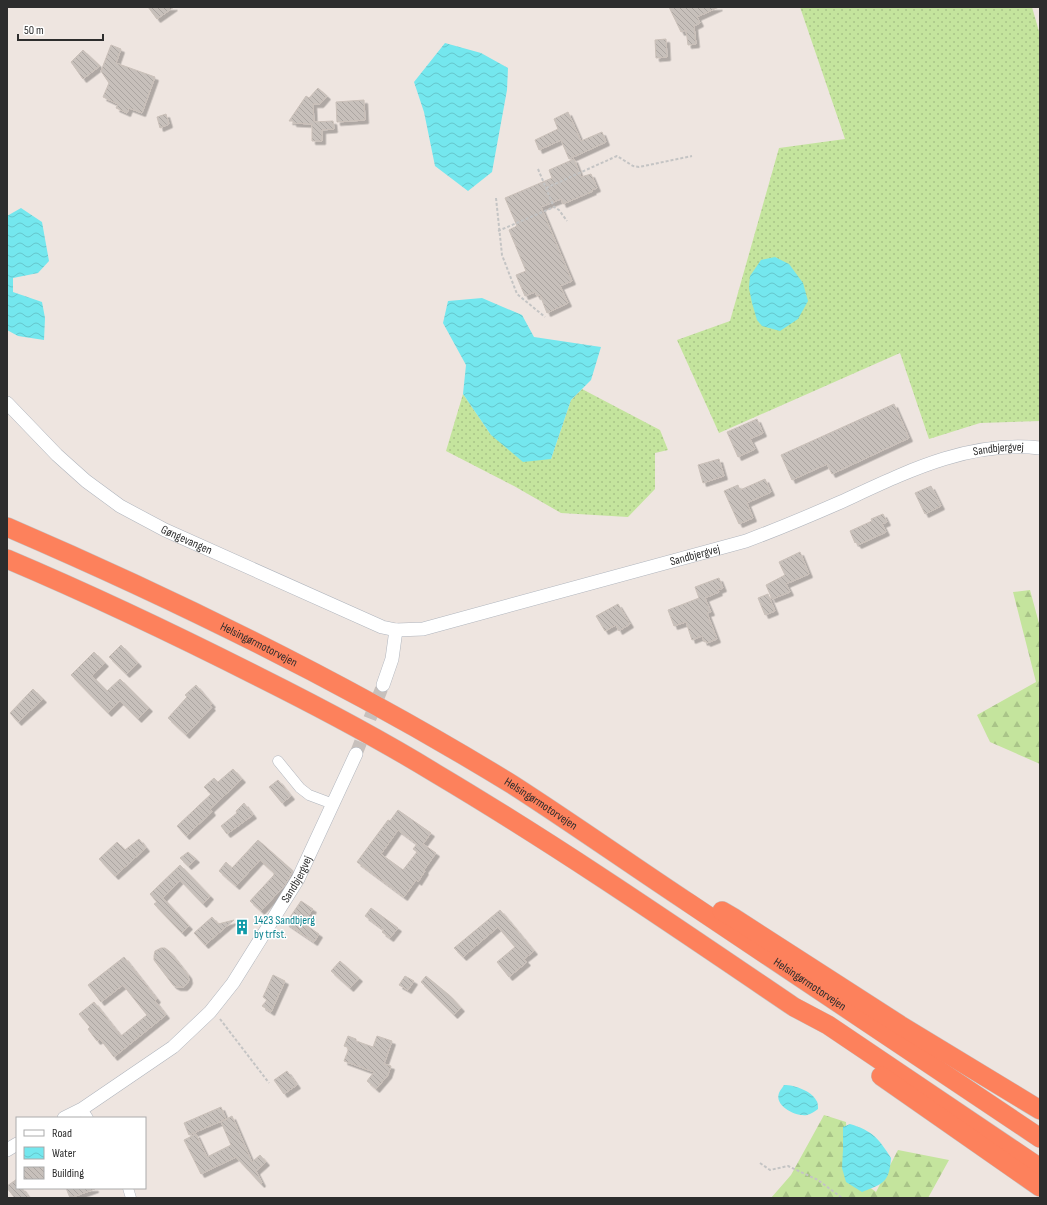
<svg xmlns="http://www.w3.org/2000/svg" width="1047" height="1205" viewBox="0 0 1047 1205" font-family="'Sofia Sans Condensed',sans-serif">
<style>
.grass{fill:url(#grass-dots)}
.forest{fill:url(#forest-firs)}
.water{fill:url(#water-waves)}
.building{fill:url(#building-back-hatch);stroke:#cac0b9;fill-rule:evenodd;filter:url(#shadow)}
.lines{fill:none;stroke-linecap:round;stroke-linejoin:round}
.tertiary-tunnel{stroke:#c7c0bc;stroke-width:13;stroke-dasharray:13 6;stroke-linecap:butt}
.minor-casing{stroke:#b0b5bd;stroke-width:11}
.tertiary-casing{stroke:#b0b5bd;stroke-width:14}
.motorway-casing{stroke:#c4c4c4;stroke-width:20}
.path{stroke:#c4c4c4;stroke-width:2;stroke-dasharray:3 2;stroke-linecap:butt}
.minor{stroke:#fff;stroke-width:10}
.tertiary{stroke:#fff;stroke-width:13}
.motorway{stroke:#fd815c;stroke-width:19}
.labels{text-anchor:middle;stroke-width:3;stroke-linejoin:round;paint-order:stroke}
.street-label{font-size:12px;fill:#2d2d2d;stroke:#fff}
.culture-label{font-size:12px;fill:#0d838f;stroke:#fff;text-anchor:start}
</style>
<defs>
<pattern id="grass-dots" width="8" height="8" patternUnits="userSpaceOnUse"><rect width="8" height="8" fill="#c4e49d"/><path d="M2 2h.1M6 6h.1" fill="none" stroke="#a9c488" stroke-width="1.8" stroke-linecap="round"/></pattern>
<pattern id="forest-firs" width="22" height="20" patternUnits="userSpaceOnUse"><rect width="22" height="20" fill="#c4e49d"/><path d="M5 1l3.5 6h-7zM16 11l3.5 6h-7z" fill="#a9c488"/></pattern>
<pattern id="water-waves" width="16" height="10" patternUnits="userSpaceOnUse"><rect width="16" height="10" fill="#74e7ee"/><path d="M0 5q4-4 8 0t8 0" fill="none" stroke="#65c6cc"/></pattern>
<pattern id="building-back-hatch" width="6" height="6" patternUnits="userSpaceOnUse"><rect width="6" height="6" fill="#c7c0bb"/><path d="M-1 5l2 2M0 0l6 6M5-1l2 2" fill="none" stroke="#aba5a1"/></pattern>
<filter id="shadow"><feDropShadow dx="3.5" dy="3.5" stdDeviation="0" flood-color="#0004"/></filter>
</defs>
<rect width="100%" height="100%" fill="#eee5e0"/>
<g class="grass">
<path d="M800 7H1032L1040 35V421L980 423 929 439 900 353 719 433 677 340 730 321 779 148 845 139Z"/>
<path d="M582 389 660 430 668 450 655 453V489L628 517 561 513 514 486 446 451 463 394 491 435 551 459 571 400Z"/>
</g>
<g class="forest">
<path d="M1030 590 1040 627V764L990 742 977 715 1036 682 1013 592Z"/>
<path d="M824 1115 846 1122 848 1171 876 1192 898 1150 949 1160 928 1198H771L791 1175Z"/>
</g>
<g class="water">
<path d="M445 43 481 53 508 68 507 90 492 172 468 191 435 166 424 112 414 82Z"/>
<path d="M21 208 42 222 49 261 38 273 13 278V292L42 302 45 318 44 340 18 336 7 330V216Z"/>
<path d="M775 257 789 264 803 283 808 301 798 319 780 331 762 326 757 320 752 303 749 288 750 276 761 260Z"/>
<path d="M482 298 522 315 534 337 601 347 591 380 571 400 551 459 523 462 491 435 463 394 466 365 443 323 448 301Z"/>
<path d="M784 1085C795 1085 811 1091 816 1100 818 1102 818 1106 818 1109 815 1111 811 1114 807 1115 796 1117 774 1106 779 1093 780 1090 783 1087 784 1085Z"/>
<path d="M850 1124C873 1131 879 1139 891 1158 889 1183 884 1183 862 1192L846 1182 842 1168 843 1150V1127Z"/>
</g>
<g class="building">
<path d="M148 7H174L157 19Z"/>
<path d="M669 7H719L697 17 700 23 694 26 696 44 688 45 686 30 681 32Z"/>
<path d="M666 39 667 57 656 58 655 40Z"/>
<path d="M111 45 121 49 116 63 155 77 142 113 129 108 127 113 116 108 118 104 103 97 109 83 101 71Z"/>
<path d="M83 50 100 66 83 79 71 62Z"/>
<path d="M318 88 327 96 320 104H313L314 122 333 121 334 129 322 130V141H312V124L293 123V121H289L306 96 309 98Z"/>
<path d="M364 100 365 120 337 122 336 102Z"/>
<path d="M568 112 581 141 602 132 606 142 569 159 561 140 539 150 535 140 558 129 554 119Z"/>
<path d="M166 114 169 124 160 128 157 117Z"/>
<path d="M574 159 581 177 591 174 597 188 592 190 593 191 563 204 561 199 541 207 572 281 560 286 568 303 547 313 540 295 537 296 535 292 525 296 516 275 526 271 509 230 517 226 505 198 552 178 549 170Z"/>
<path d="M894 404 909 438 832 474 827 464 792 480 781 455Z"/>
<path d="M757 419 763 433 750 439 755 449 738 457 727 432Z"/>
<path d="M719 459 724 476 703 483 698 465Z"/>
<path d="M765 479 771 492 747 503 753 518 739 524 724 491 738 485 740 490Z"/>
<path d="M931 486 941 506 925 514 915 493Z"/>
<path d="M883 514 887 522 882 524 886 532 858 545 856 542 855 543 850 531 872 521 871 519Z"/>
<path d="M800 552 809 574 786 584 790 592 772 599 766 585 785 575 779 562Z"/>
<path d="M719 578 723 588 718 590 719 592 705 598 711 612 707 613 717 639 707 643 706 641 704 642 702 636 692 640 686 622 674 626 668 610 699 598 695 587Z"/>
<path d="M768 594 775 611 765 615 758 598Z"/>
<path d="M618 604 630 624 619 631 616 625 605 631 596 616Z"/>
<path d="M121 645 138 663 126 674 109 657Z"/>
<path d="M94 652 105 663 92 676 107 691 120 679 149 708 138 719 120 701 108 713 71 675Z"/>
<path d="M196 685 212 704 210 705 212 707 186 735 168 718 187 697 185 695Z"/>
<path d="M33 689 43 699 18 722 10 713Z"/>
<path d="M233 769 242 779 210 809 212 812 186 836 177 826 211 794 204 787 214 778 218 782Z"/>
<path d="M278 780 291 796 282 803 269 787Z"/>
<path d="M244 803 253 815 227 834 221 826 237 813 236 811Z"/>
<path d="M398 810 431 833 423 844 436 853 424 870 425 871 418 882 416 880 404 897 357 862 388 820 390 821ZM398 830 417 844 413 849 417 852 403 870 381 854Z"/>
<path d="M139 839 146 848 115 876 99 859 117 842 125 850Z"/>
<path d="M258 840 293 871 285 885 261 911 250 901 274 875V873L260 860 236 886 219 871 226 862 232 868Z"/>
<path d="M188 852 196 859 188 866 180 858Z"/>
<path d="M180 865 210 896 203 904 180 880 163 898 189 926 182 933 154 904 157 902 150 894Z"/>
<path d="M301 901 313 909 303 923 319 934 314 942 286 923Z"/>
<path d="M371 908 398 928 390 938 382 932 384 930 365 916Z"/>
<path d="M500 910 534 951 524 959 527 962 509 977 497 962 515 947 498 927 463 957 454 948Z"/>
<path d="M212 917 218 924 234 920 205 945 194 933Z"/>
<path d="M161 948H165L169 951 188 975 189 980 187 984 184 987H177L173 985 154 960V956L155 951Z"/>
<path d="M124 957 157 999 155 1001 166 1015 114 1057 100 1039 97 1041 88 1029 90 1027 79 1014 94 1002 121 1036 147 1015 123 985 101 1002 88 985Z"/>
<path d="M340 961 359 978 350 988 331 971Z"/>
<path d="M273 975 285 981 271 1012 262 1006 267 1000 263 997Z"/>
<path d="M405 976 414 981 408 990 399 985Z"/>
<path d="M426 976 449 995 461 1008 454 1015 421 982Z"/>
<path d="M348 1036 356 1039V1041L373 1047 377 1036 392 1041 384 1064 391 1066 388 1075 376 1089 367 1081 374 1072 344 1061 349 1048 344 1046Z"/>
<path d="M287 1071 297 1085 284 1094 274 1080Z"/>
<path d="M221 1107 226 1119 189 1135 184 1123Z"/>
<path d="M232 1116 252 1162 260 1155 266 1162 256 1171 262 1183 261 1184 236 1157 201 1174 184 1140 196 1134 207 1157 231 1145 221 1122Z"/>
<path d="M17 1179V1188H22L29 1198H15L7 1188V1186Z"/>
<path d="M66 1188H95V1189L70 1198Z"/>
</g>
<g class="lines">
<path class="tertiary-tunnel" d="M356 754 383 685"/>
<defs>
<g id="minor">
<path d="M278 761 300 788 309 795 333 804"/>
<path d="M82 1109 88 1118"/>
<path d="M128 1188 131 1198"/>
</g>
<g id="tertiary">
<path id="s1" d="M7 403 57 455 86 481 120 506 165 530 382 627 396 630 423 629 746 541C778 529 809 516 841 502 904 473 968 440 1040 448"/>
<path d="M383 685 392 659 396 630"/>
<path id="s2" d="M64 1118 82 1109 173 1047 210 1012 233 983 298 879 356 754"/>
<path d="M7 1150 17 1144"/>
</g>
<g id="motorway">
<path id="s3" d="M7 527C181 602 352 686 513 785 572 823 630 864 689 903 806 981 923 1060 1040 1138"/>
<path d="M7 559C92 595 176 635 259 677 319 707 378 738 435 773 558 846 676 927 794 1007L828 1025 1040 1168"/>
<path d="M722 911 734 918 900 1025 1040 1110"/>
<path d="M881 1076 1040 1187"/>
</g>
</defs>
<use href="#minor" class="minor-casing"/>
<use href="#tertiary" class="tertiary-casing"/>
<use href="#motorway" class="motorway-casing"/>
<g class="path">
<path d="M538 169 554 207 559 210 567 221"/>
<path d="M546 188 617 156 633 166 639 167 692 156"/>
<path d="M496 198 502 255 517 294 545 317"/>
<path d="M498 231 554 207"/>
<path d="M220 1019 269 1083"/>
<path d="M760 1163 770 1170 788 1166 818 1180 842 1198"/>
</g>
<use href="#minor" class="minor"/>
<use href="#tertiary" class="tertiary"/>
<use href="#motorway" class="motorway"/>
</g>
<defs>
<symbol id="building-bare" viewBox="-9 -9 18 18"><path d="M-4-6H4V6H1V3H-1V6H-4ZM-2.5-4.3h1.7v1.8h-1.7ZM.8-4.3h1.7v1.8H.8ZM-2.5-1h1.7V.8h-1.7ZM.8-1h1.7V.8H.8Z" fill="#0f9aa8" stroke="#fff" stroke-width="2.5" paint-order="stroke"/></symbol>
</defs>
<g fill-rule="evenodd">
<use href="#building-bare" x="231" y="916" width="22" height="22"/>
</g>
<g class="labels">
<g class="street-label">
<text dy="4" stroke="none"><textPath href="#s1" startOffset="1088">Sandbjergvej</textPath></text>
<text dy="4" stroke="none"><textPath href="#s1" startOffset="228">Gøngevangen</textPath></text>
<text dy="4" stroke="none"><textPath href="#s1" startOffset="765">Sandbjergvej</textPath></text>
<text dy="4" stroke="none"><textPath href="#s3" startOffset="278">Helsingørmotorvejen</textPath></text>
<text dy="4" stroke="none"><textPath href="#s3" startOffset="602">Helsingørmotorvejen</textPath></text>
<text dy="4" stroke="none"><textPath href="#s2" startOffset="340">Sandbjergvej</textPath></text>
<text dy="4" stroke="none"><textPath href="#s3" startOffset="926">Helsingørmotorvejen</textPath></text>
</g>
<g class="culture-label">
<text x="254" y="924">1423 Sandbjerg<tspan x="254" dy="14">by trfst.</tspan></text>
</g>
</g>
<rect width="1047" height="1205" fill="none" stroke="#2d2d2d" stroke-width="16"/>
<rect x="16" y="1117" width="130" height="72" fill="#ffffff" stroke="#ababab"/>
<rect x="24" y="1130" width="20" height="6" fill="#ffffff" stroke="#ababab"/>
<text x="52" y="1137" font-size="12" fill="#2d2d2d">Road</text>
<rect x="24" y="1147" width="20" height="12" fill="url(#water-waves)" stroke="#ababab"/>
<text x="52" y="1157" font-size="12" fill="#2d2d2d">Water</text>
<rect x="24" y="1167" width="20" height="12" fill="url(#building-back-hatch)" stroke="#ababab"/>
<text x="52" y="1177" font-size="12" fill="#2d2d2d">Building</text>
<path d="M18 34v6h85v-6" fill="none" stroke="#2d2d2d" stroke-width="2"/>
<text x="24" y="34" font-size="12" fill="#2d2d2d" stroke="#ffffff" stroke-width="3" paint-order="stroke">50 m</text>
</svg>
